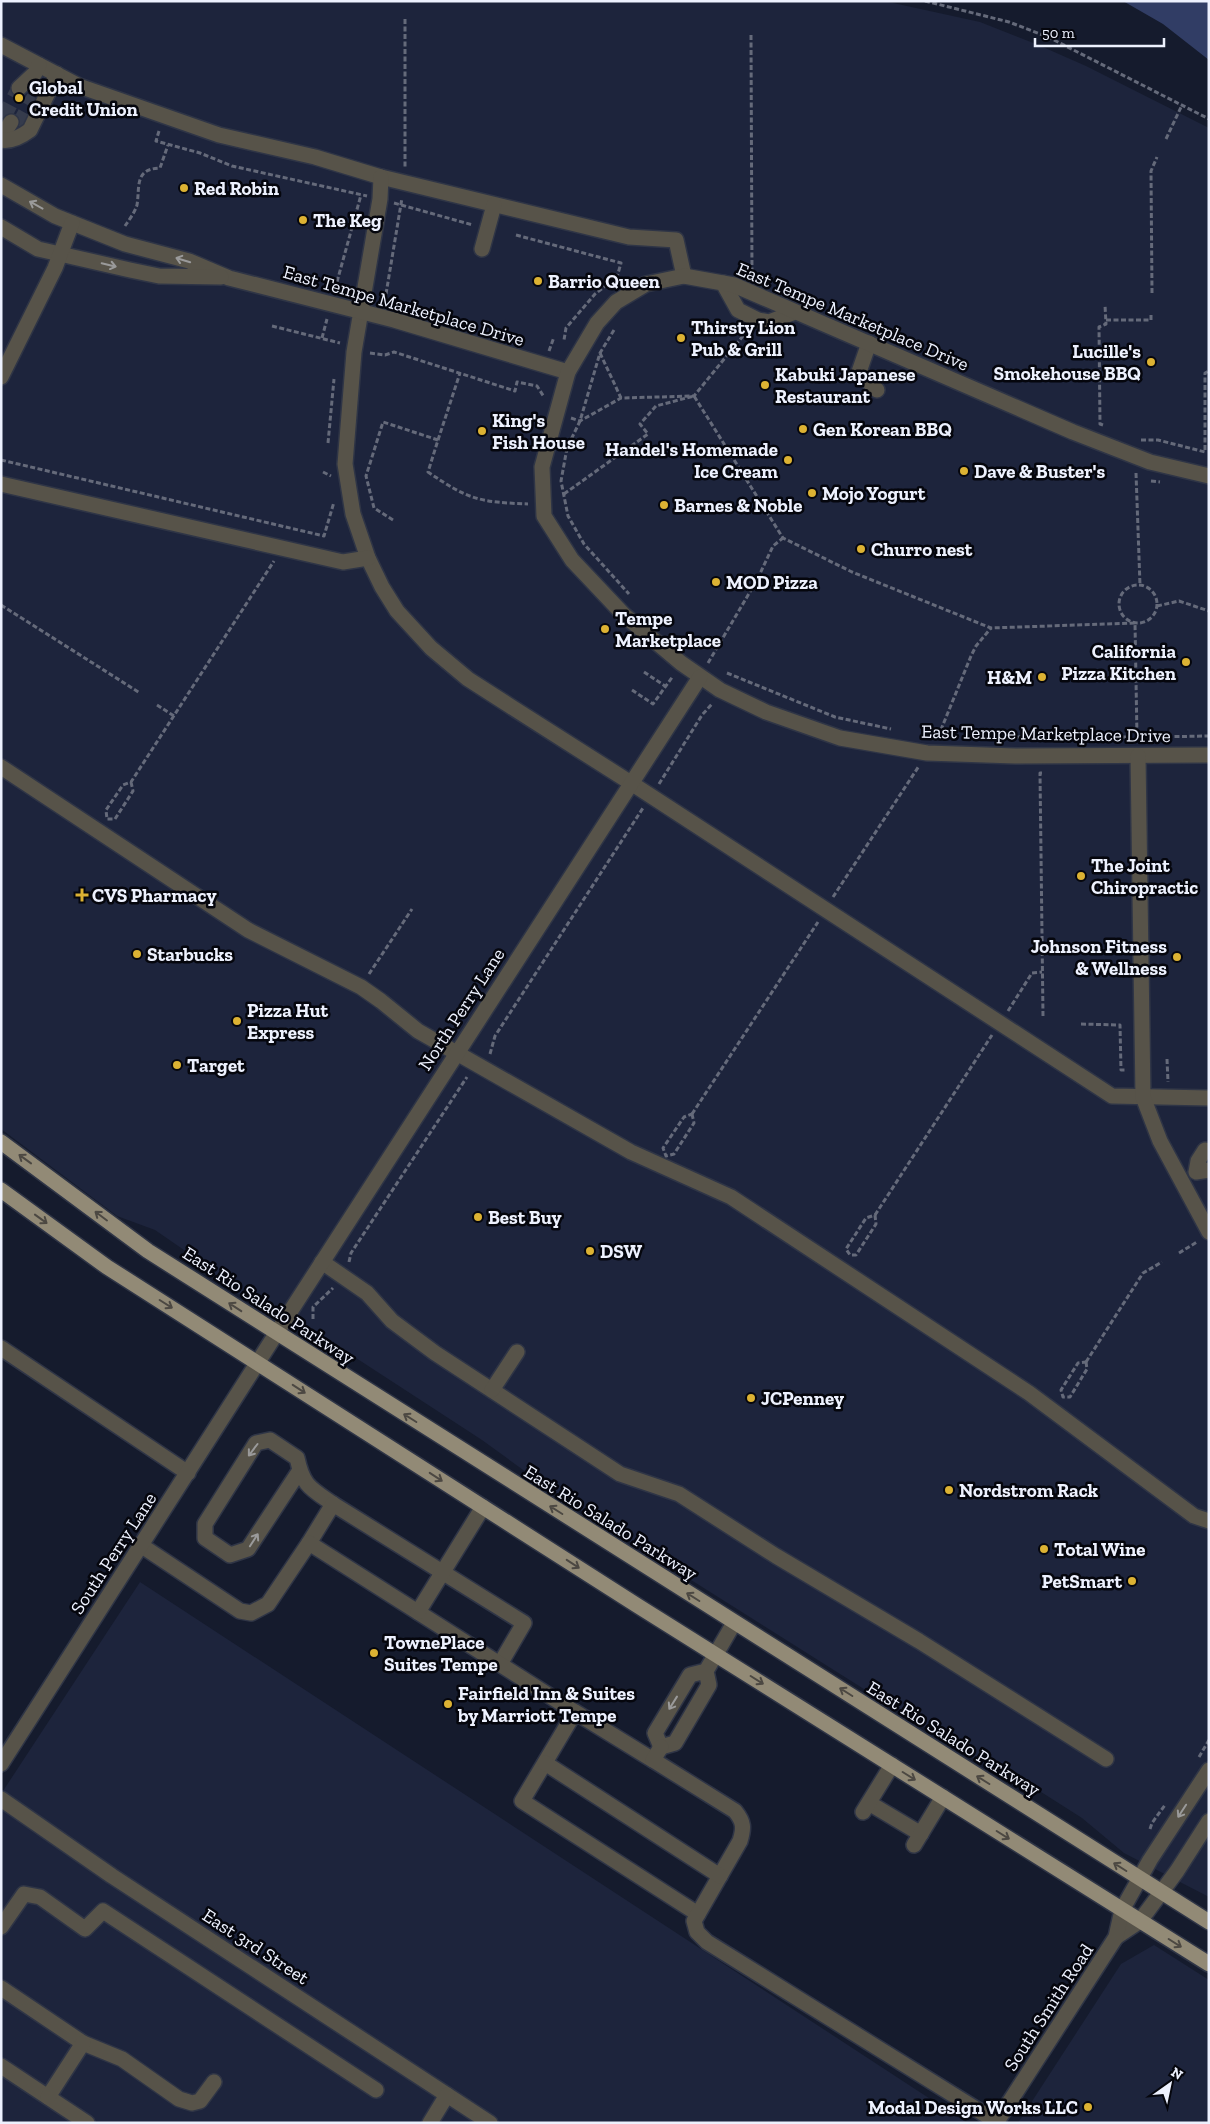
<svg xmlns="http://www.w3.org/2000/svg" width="1210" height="2124" viewBox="0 0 1210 2124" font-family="'Zilla Slab',serif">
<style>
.built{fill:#1d243c}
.green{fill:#313d65}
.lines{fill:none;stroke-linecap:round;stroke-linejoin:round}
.minor-tunnel{stroke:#353b4c;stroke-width:15;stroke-dasharray:15 8;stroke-linecap:butt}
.minor-casing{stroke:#2f3546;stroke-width:18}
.major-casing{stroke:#2f3546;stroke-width:18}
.path{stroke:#656a7a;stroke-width:3;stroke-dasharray:5 2.5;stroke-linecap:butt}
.minor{stroke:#575349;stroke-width:15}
.major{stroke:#928a76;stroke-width:15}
.oneway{stroke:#9a9a9a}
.oneway2{stroke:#4c4842}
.poi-dot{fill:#dcb233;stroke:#05060d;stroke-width:2}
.labels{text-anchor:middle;stroke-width:5;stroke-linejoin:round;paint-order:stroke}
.poi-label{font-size:19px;font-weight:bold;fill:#edf1fe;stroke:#05060d;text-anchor:start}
.street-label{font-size:19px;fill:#edf1fe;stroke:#05060d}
</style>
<rect width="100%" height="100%" fill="#151b2d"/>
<g class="built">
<path d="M1 1H884L980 22 1036 44 1086 66 1209 128V1897L1124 1853 1082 1818 1038 1790 1005 1778 566 1501 482 1440 313 1330 246 1300 197 1259 155 1230 117 1216 1 1129Z"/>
<path d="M140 1582 967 2123H1V1794Z"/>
<path d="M1154 1945 1209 1980V2123H1018L1121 1964Z"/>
</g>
<path class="green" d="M1123 1H1209V60L1163 24Z"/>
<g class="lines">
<g class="minor-tunnel">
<path d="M3 118 19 88"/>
<path d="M18 126 34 97"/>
</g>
<defs>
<g id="minor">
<path d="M1 45 79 86 219 135 315 157 381 177 629 237 676 240 684 276"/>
<path d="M19 88 35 73 39 65"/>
<path d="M1 138 11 122"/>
<path d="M1 140C11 142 22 136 30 130L57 74"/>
<path d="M381 177 380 199 354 352 345 464 353 514 368 558 382 587 397 611 431 648 468 679 510 706 631 783 1112 1096 1209 1098"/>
<path d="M1 185 55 216 125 244 189 261 229 278 394 320 568 372"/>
<path d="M1 227 38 249 130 270 159 276 221 277"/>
<path d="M482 249 494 205"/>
<path d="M723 283 738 310 758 320 769 322 795 312"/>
<path d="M869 343 859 372 877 390"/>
<path d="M1 377 55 268 72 223"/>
<path d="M1209 476 1150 462 1073 432 734 285 684 276 646 284 616 302 597 323 568 372 542 467 544 516 572 560 624 615 681 663 720 690 766 712 840 738 927 753 1015 756 1209 755"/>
<path d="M1 484 343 562 368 558"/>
<path d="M1138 756 1143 1097 1160 1141 1209 1232"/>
<path d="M1 767 248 930 361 987 381 1001 418 1031 631 1152 731 1197 1029 1393 1194 1516 1209 1521"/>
<path d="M1205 1150 1198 1161 1196 1172 1209 1170"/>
<path d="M322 1262 367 1293 392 1321 435 1353 620 1474 679 1494 776 1556 919 1641 1106 1759"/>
<path d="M1 1348 188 1473"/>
<path d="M492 1390 517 1352"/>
<path d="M300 1470 248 1549 230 1555 205 1538V1524L256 1443 270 1440 297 1458C303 1486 310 1488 333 1504"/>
<path d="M309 1543 333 1504 524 1623 500 1664"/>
<path d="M142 1546 240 1611 251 1613 268 1604 309 1543 575 1712 522 1801 698 1914"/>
<path d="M418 1612 483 1507"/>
<path d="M706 1671 709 1685 675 1743 661 1747 655 1733 690 1675 706 1671 734 1623"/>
<path d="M575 1712 653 1760"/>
<path d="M661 1747 653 1760 735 1811C744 1822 744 1828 740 1841L694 1921 697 1932 707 1942 997 2122"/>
<path d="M545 1763 720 1876"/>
<path d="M1 1764 290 1312 700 677"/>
<path d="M1 1799 112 1876 490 2123"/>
<path d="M869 1803 921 1834"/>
<path d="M863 1812 892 1765"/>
<path d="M914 1845 943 1797"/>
<path d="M1 1927 24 1894 40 1897 85 1929 103 1911 376 2090"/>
<path d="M1116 1937 1140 1921 1177 1871 1209 1821"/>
<path d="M1 1988 83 2043 122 2059 179 2099 192 2103 200 2101 214 2082"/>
<path d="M1 2066 87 2123"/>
<path d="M48 2097 83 2043"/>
<path d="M430 2123 447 2095"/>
<path d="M996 2123 1116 1937 1122 1910 1150 1860 1209 1770"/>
</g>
<g id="major">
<path d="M1 1142 148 1251 1209 1922"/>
<path d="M1 1190 107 1267 638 1606 1209 1964"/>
</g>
</defs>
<use href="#minor" class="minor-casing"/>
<use href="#major" class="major-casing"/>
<g class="path">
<path d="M925 1 1009 22 1048 37 1209 119"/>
<path d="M405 19V167"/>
<path d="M751 35 752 276"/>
<path d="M159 131 156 141 200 153 232 166 367 196"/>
<path d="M1166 139 1182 105"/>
<path d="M394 203 473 225"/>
<path d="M125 226C129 220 135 212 137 205 140 187 134 169 160 168L168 145"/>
<path d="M516 235 621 263 617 277 595 294 566 328 564 340"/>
<path d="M335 289 361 195"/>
<path d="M1152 293 1151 171 1157 157"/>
<path d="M386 294 402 198"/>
<path d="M1106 320H1151V313"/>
<path d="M272 326 340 343"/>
<path d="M614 330 600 353 580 421 567 448 561 481 568 516 584 544 629 594"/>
<path d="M322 338 327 319"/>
<path d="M549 351 554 337"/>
<path d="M370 353 385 355 394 352 515 391 517 382 537 386 544 397"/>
<path d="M600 353 621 398"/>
<path d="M571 418 580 421 621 398 694 396 747 331"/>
<path d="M1103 425 1100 424 1099 327 1106 324 1105 305"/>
<path d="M438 440 460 373"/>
<path d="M1141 440H1158L1205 452V373L1209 371"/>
<path d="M328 443 334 379"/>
<path d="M1 460 324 536 334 502"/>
<path d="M323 472 331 476"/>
<path d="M1136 473 1140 585"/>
<path d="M1151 481 1160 482"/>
<path d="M564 494 648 434 640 424 656 406 694 396 783 538 852 572 991 628 1135 623 1137 737"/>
<path d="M393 520 374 508 366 476 383 422 438 440 428 472C469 500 479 502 528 504"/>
<circle cx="1138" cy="604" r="19"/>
<path d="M1 605 140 693"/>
<path d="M1157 606 1179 601 1209 611"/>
<path d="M708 663 757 580 773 546 783 538"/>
<path d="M644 672 665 686"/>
<path d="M727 673 835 717 891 729"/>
<path d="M632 690 653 704 673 676"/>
<path d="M157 705 174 716"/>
<path d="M938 737 971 656 976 646 991 628"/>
<path d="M971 737H1126"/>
<path d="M1152 737 1209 736"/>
<path d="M131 782 133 791 115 819H107L106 810 123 785 131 782 274 561"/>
<path d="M659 784 702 715 712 704"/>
<path d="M833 897 919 766"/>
<path d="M369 974 412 909"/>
<path d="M1008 1011 1032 973 1042 972"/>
<path d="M1043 1016 1040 773H1044"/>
<path d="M1081 1024 1120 1025 1121 1070H1127"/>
<path d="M490 1054 495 1036 643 808"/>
<path d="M1167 1059 1168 1082"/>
<path d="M692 1114 818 922"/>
<path d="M692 1114 694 1123 674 1154 666 1156 663 1148 684 1117Z"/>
<path d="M875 1215 992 1035"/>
<path d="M875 1215 876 1224 856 1255H850L846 1249 866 1218Z"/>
<path d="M1179 1253 1197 1242"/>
<path d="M349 1262 351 1253 467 1077"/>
<path d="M313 1319V1307L333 1288"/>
<path d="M1086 1362 1143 1273 1162 1262"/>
<path d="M1086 1362 1087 1369 1070 1397H1063L1061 1390 1078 1363Z"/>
<path d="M1199 1757 1209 1740"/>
<path d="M1150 1829 1152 1823 1165 1805"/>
</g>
<use href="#minor" class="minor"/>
<use href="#major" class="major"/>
</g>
<defs><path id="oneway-shaft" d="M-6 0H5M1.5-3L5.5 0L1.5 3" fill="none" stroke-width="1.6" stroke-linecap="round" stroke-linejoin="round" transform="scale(1.25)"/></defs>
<g class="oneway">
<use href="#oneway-shaft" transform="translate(36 205) rotate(-151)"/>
<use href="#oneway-shaft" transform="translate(183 260) rotate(-163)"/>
<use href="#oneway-shaft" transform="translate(109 265) rotate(13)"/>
<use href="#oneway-shaft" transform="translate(253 1450) rotate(127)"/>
<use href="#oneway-shaft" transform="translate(254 1540) rotate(-57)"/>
<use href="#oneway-shaft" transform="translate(673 1703) rotate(122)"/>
<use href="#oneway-shaft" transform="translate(1182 1811) rotate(123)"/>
</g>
<g class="oneway2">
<use href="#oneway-shaft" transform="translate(25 1159) rotate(-144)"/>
<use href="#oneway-shaft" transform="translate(101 1216) rotate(-143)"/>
<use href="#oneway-shaft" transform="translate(41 1219) rotate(36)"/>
<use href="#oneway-shaft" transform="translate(166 1304) rotate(32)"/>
<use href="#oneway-shaft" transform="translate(235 1307) rotate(-147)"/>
<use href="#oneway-shaft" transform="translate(299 1389) rotate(33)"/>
<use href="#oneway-shaft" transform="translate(410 1418) rotate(-148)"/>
<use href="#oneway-shaft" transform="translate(436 1477) rotate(33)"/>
<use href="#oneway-shaft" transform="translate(556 1510) rotate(-148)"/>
<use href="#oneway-shaft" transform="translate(573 1564) rotate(33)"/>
<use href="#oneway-shaft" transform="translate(693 1597) rotate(-148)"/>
<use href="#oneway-shaft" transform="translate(757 1680) rotate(32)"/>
<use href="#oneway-shaft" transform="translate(846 1692) rotate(-148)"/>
<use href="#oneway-shaft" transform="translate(909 1776) rotate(32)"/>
<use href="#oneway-shaft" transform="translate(983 1780) rotate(-148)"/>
<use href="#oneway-shaft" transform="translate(1003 1835) rotate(32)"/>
<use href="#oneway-shaft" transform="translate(1120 1867) rotate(-148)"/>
<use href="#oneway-shaft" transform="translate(1175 1943) rotate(32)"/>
</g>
<g class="poi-dot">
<circle cx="19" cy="98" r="5"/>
<circle cx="184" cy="188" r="5"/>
<circle cx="303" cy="220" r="5"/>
<circle cx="538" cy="281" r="5"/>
<circle cx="681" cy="338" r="5"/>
<circle cx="1151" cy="362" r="5"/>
<circle cx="765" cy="385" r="5"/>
<circle cx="803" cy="429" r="5"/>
<circle cx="482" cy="431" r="5"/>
<circle cx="788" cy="460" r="5"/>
<circle cx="964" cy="471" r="5"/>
<circle cx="812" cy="493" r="5"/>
<circle cx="664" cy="505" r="5"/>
<circle cx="861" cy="549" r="5"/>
<circle cx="716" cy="582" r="5"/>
<circle cx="605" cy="629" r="5"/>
<circle cx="1186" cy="662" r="5"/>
<circle cx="1042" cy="677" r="5"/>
<circle cx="1081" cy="876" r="5"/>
<path d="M79.5 887.5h5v5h5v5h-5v5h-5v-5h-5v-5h5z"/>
<circle cx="137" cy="954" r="5"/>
<circle cx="1177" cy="957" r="5"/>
<circle cx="237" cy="1021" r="5"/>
<circle cx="177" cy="1065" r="5"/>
<circle cx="478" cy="1217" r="5"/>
<circle cx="590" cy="1251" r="5"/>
<circle cx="751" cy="1398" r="5"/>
<circle cx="949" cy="1490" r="5"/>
<circle cx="1044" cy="1549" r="5"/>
<circle cx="1132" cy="1581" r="5"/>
<circle cx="374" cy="1653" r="5"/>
<circle cx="448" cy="1704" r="5"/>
<circle cx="1088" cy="2107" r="5"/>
</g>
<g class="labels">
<g class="poi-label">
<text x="29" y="94">Global<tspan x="29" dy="22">Credit Union</tspan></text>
<text x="194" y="195">Red Robin</text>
<text x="313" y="227">The Keg</text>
<text x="548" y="288">Barrio Queen</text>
<text x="691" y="334">Thirsty Lion<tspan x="691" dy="22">Pub &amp; Grill</tspan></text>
<text x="1141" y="358" text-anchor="end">Lucille's<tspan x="1141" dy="22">Smokehouse BBQ</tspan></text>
<text x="775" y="381">Kabuki Japanese<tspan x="775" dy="22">Restaurant</tspan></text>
<text x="492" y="427">King's<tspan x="492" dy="22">Fish House</tspan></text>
<text x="813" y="436">Gen Korean BBQ</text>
<text x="778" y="456" text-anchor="end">Handel's Homemade<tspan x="778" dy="22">Ice Cream</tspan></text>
<text x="974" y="478">Dave &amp; Buster's</text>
<text x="822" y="500">Mojo Yogurt</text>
<text x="674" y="512">Barnes &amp; Noble</text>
<text x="871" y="556">Churro nest</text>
<text x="726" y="589">MOD Pizza</text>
<text x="615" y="625">Tempe<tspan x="615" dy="22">Marketplace</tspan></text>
<text x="1176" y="658" text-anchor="end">California<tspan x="1176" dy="22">Pizza Kitchen</tspan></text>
<text x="1032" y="684" text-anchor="end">H&amp;M</text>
<text x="1091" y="872">The Joint<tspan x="1091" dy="22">Chiropractic</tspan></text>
<text x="92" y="902">CVS Pharmacy</text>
<text x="1167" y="953" text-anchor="end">Johnson Fitness<tspan x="1167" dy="22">&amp; Wellness</tspan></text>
<text x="147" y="961">Starbucks</text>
<text x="247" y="1017">Pizza Hut<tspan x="247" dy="22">Express</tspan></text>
<text x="187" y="1072">Target</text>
<text x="488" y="1224">Best Buy</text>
<text x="600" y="1258">DSW</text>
<text x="761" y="1405">JCPenney</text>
<text x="959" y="1497">Nordstrom Rack</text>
<text x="1054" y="1556">Total Wine</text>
<text x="1122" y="1588" text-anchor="end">PetSmart</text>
<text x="384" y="1649">TownePlace<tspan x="384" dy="22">Suites Tempe</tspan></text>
<text x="458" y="1700">Fairfield Inn &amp; Suites<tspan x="458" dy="22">by Marriott Tempe</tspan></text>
<text x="1078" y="2114" text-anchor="end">Modal Design Works LLC</text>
</g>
<g class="street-label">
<text transform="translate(404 305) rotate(16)" y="7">East Tempe Marketplace Drive</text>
<text transform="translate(853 316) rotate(23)" y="7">East Tempe Marketplace Drive</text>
<text transform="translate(1046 733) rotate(1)" y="7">East Tempe Marketplace Drive</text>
<text transform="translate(461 1009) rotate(-57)" y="7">North Perry Lane</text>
<text transform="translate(269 1305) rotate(33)" y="7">East Rio Salado Parkway</text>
<text transform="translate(611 1522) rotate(32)" y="7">East Rio Salado Parkway</text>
<text transform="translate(113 1553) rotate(-57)" y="7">South Perry Lane</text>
<text transform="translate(954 1738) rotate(32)" y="7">East Rio Salado Parkway</text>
<text transform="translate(256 1946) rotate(33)" y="7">East 3rd Street</text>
<text transform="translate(1048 2007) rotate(-57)" y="7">South Smith Road</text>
</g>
</g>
<rect width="1210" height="2124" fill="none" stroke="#edf1fe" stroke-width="5"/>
<g transform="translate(1170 2084) rotate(33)" stroke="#05060d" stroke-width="4" paint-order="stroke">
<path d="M0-4L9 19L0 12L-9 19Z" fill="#edf1fe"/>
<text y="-8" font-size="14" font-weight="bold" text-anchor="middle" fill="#edf1fe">N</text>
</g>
<path d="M1035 38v8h129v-8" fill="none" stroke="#edf1fe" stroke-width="2.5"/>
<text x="1042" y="38" font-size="15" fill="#edf1fe" stroke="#05060d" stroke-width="4" paint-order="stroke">50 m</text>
</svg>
